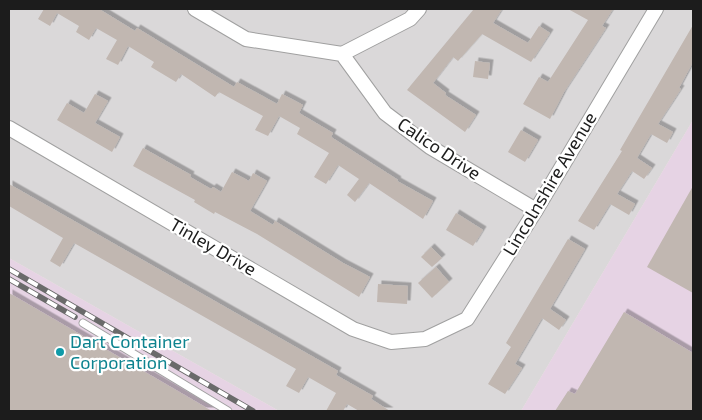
<svg xmlns="http://www.w3.org/2000/svg" width="702" height="420" viewBox="0 0 702 420" font-family="'Exo 2',sans-serif">
<style>
.residential{fill:#dad8d9}
.industrial{fill:#e6d3e4}
.building{fill:#c1b7b1;filter:url(#shadow)}
.lines{fill:none;stroke-linecap:round;stroke-linejoin:round}
.service-casing{stroke:#a0a0a0;stroke-width:9}
.minor-casing{stroke:#a0a0a0;stroke-width:16}
.service{stroke:#fff;stroke-width:7}
.minor{stroke:#fff;stroke-width:14}
.rail-casing{stroke:#6a6a6a;stroke-width:5.5}
.rail{stroke:#fff;stroke-width:4;stroke-dasharray:11;stroke-linecap:butt}
.culture-dot{fill:#0f9aa8;stroke:#fff;stroke-width:2}
.labels{text-anchor:middle;stroke-width:4.5;stroke-linejoin:round;paint-order:stroke}
.street-label{font-size:18px;fill:#1c1c1c;stroke:#fff}
.culture-label{font-size:18px;fill:#0d838f;stroke:#fff;text-anchor:start}
</style>
<defs>
<filter id="shadow"><feDropShadow dx="3.5" dy="-3.5" stdDeviation="0" flood-color="#0004"/></filter>
</defs>
<rect width="100%" height="100%" fill="#ede8e1"/>
<path class="residential" d="M9 9H693V120L521 411H279L9 258Z"/>
<g class="industrial">
<path d="M693 120V411H521Z"/>
<path d="M9 258 279 411H9Z"/>
</g>
<g class="building">
<path d="M44 9H99L135 31 137 28 234 87 237 82 277 104 282 94 303 105 299 113 333 133 331 137 398 180 397 181 433 201 423 219 369 183 355 202 347 195 359 179 338 165 326 184 314 177 329 153 297 134 300 128 279 116 268 136 255 130 263 116 219 92 215 97 181 74 176 82 151 67 154 62 128 46 118 65 106 59 117 40 96 28 89 40 76 32 79 26 57 13 50 26 38 19Z"/>
<path d="M474 9H502L493 23 528 43 539 26 550 33 531 62 482 34 458 61 453 57 433 83 446 93 445 95 476 115 465 132 407 90Z"/>
<path d="M568 9H613L602 26 606 28 564 92 550 119 523 104 539 77 548 82 588 20Z"/>
<path d="M693 25V62L679 88 681 89 658 124 673 132 667 143 651 134 637 158 652 168 644 179 632 171 617 194 635 204 629 215 610 204 594 230 578 221 622 151 620 150Z"/>
<path d="M475 61 490 63 488 79 473 77Z"/>
<path d="M95 94 108 101 95 123 120 137 112 152 57 120 67 103 84 113Z"/>
<path d="M521 130 538 140 525 162 508 152Z"/>
<path d="M143 148 191 175 190 177 211 189 213 187 221 192 232 172 249 181 253 173 267 181 250 211 273 225 275 221 343 263 370 277 359 297 257 234 215 212 214 214 194 202 195 200 133 166Z"/>
<path d="M9 184 338 371 336 375 373 396 371 399 390 411H359L347 404 343 411H326L336 393 308 377 299 393 286 386 296 369 74 243 60 267 50 261 63 238 9 206Z"/>
<path d="M693 186V293L647 267Z"/>
<path d="M456 213 483 230 473 246 446 230Z"/>
<path d="M568 239 585 249 550 309 566 320 559 330 542 318 515 364 522 368 505 394 488 384 511 347 506 343Z"/>
<path d="M431 247 442 258 432 267 421 257Z"/>
<path d="M436 267 449 282 432 298 418 283Z"/>
<path d="M378 284 408 286 407 304 377 302Z"/>
<path d="M9 293 212 411H9Z"/>
<path d="M624 312 693 353V411H555L568 391 575 394Z"/>
</g>
<g class="lines">
<defs>
<path id="service" d="M83 323 228 411"/>
<g id="minor">
<path d="M195 9 246 39 342 54 385 113 430 147 536 210"/>
<path d="M342 54 410 19 419 9"/>
<path d="M9 128 353 329 391 342 425 339 467 319 536 210 656 9"/>
</g>
</defs>
<use href="#service" class="service-casing"/>
<use href="#minor" class="minor-casing"/>
<use href="#service" class="service"/>
<use href="#minor" class="minor"/>
<defs>
<g id="rail">
<path d="M9 269 253 411"/>
<path d="M9 279 75 317"/>
</g>
</defs>
<use href="#rail" class="rail-casing"/>
<use href="#rail" class="rail"/>
</g>
<circle class="culture-dot" cx="60" cy="352" r="5"/>
<g class="labels">
<g class="street-label">
<text transform="translate(439 149) rotate(34)" y="6">Calico Drive</text>
<text transform="translate(550 184) rotate(-59)" y="6">Lincolnshire Avenue</text>
<text transform="translate(213 247) rotate(30)" y="6">Tinley Drive</text>
</g>
<g class="culture-label">
<text x="70" y="348">Dart Container<tspan x="70" dy="21">Corporation</tspan></text>
</g>
</g>
<rect width="702" height="420" fill="none" stroke="#1c1c1c" stroke-width="20"/>
</svg>
